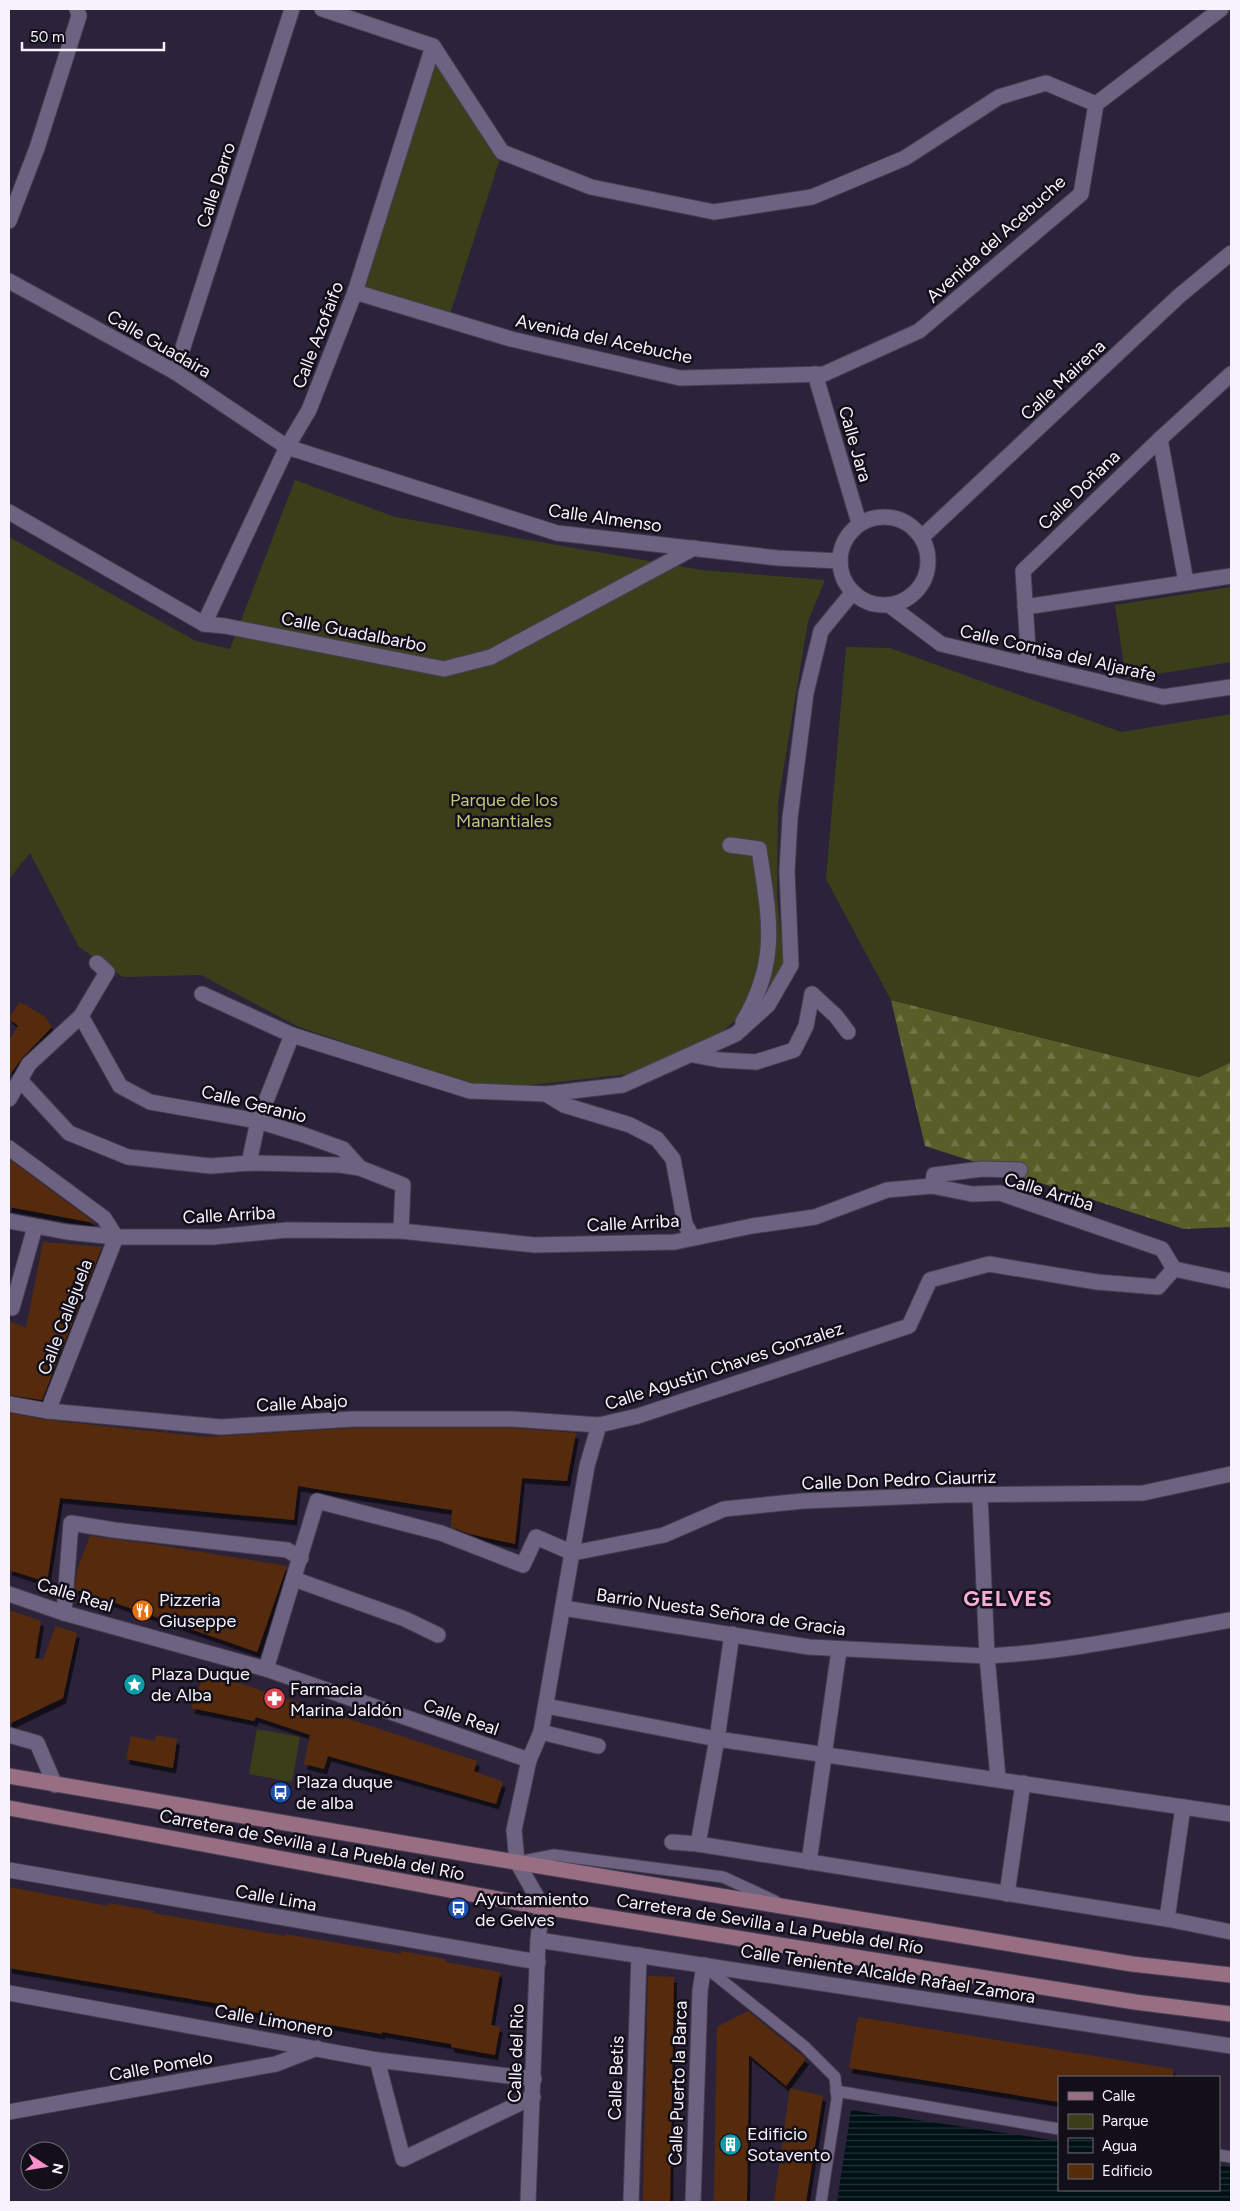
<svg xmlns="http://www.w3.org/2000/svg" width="1240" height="2211" viewBox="0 0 1240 2211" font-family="Figtree,sans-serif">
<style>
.forest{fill:url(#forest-firs)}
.park{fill:#3b3f19}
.water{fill:url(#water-rules)}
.building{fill:#572c0a;filter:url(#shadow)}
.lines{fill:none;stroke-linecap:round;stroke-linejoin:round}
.lane-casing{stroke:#463e52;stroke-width:13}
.street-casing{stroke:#463e52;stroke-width:17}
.secondary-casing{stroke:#463e52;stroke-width:17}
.lane{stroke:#6d6380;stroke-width:11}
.street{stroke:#6d6380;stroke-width:15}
.secondary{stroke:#986e82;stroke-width:15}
.labels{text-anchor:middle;stroke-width:5;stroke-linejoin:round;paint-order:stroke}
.street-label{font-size:18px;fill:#f6f3fd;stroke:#120f19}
.park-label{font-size:18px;fill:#bec875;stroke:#120f19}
.poi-label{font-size:18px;fill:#f6f3fd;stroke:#120f19;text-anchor:start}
.district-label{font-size:22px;font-weight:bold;letter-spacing:1px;fill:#f6add7;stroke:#120f19}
</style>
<defs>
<pattern id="forest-firs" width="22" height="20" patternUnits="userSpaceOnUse" patternTransform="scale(1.25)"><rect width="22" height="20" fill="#595e28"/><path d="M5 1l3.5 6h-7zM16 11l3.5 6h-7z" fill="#717648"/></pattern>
<pattern id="water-rules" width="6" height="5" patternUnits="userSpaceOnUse" patternTransform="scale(1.25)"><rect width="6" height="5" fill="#001115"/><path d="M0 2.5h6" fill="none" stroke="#263438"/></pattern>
<filter id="shadow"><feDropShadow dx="3" dy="5.5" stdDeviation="0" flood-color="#0009"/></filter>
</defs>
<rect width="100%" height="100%" fill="#2c233b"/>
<path class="forest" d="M891 1000 1199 1077 1231 1062V1227L1184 1229 925 1146Z"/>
<g class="park">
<path d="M433 46 502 152 448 320 355 292Z"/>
<path d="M295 480 395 517 701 570 825 580 808 621 778 802 777 898 784 960 770 989 714 1039 639 1073 530 1085H472L299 1027 201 975 123 977 79 947 30 853 9 879V537L196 641 230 649Z"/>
<path d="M1231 587V662L1126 679 1115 605Z"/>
<path d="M846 647 890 648 1121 732 1231 714V1062L1199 1077 891 1000 826 879Z"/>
<path d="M257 1729 300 1737 292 1782 249 1774Z"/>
</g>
<path class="water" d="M851 2110 1059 2141V2190H1219V2165L1231 2167V2202H837Z"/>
<g class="building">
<path d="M20 1002 44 1016 52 1027 23 1057 9 1076V1041L18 1026 9 1018Z"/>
<path d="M9 1159 95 1223 9 1207Z"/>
<path d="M43 1242 102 1247 42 1400 9 1395V1321L26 1328Z"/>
<path d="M9 1413 47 1420 207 1437 353 1428H513L576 1433 567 1481 522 1478 515 1544 470 1534 451 1527 452 1510 298 1486 294 1520 60 1498 47 1582 9 1570Z"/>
<path d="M90 1536 159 1545 287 1566 257 1652 75 1589 77 1570Z"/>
<path d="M9 1610 41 1621 35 1658 43 1660 56 1626 77 1633 63 1698 9 1724Z"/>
<path d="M205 1672 477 1761 474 1771 503 1782 496 1804 328 1756 324 1769 304 1764 310 1735 256 1717 254 1721 191 1708Z"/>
<path d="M156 1735 177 1739 173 1768 126 1759 131 1736 155 1741Z"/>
<path d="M9 1887 108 1906 109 1903 154 1911 153 1913 285 1936V1934L401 1954V1951L446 1959 445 1962 500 1972 491 2025 500 2027 495 2055 451 2047V2044L382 2032V2034L325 2024V2025L221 2006V2004L9 1968Z"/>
<path d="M648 1976 674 1977 670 2202H643Z"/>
<path d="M748 2011 806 2059 786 2086 749 2055 747 2202H714L717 2027Z"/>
<path d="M858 2017 1173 2069V2077H1059V2102L849 2068Z"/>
<path d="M790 2088 823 2096 806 2202H774Z"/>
</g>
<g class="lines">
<defs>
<g id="lane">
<path d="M523 1861 554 1855 723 1877 775 1901"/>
<path d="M704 1966 804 2046 835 2077 837 2099 821 2202"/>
<path d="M836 2091 1059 2129"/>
<path d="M1219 2155 1231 2157"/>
</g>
<g id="street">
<path d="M322 9 433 46 502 152 591 187 714 212 812 197 905 158 999 97 1046 83 1096 104 1081 194 919 331 824 374 680 378 511 339 355 292"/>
<path d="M1096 104 1221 9"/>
<path d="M9 221 37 148 79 16 77 9"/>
<path d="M9 281 175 372 287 447 557 533 778 558 840 561"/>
<path d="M175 372 292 9"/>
<path d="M815 374 859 523"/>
<path d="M1160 439 1186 582"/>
<path d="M9 512 204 624 225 626 444 669 491 657 694 548"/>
<circle cx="884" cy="561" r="44"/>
<path d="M922 537 1179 296 1231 253"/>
<path d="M889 605 941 644 1163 697 1231 687"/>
<path d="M1025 607 1231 576"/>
<path d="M204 624 287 447 309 410 355 292 433 46"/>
<path d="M1029 665 1023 571 1160 439 1231 374"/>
<path d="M730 845 759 849C769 917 780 960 743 1022"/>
<path d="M202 994 292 1035 470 1091 546 1094 623 1085 736 1034 768 1005 791 965 787 871 790 818 806 693 821 631 853 592"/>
<path d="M812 994 836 1016 848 1032"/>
<path d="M81 1016 120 1086 150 1102 258 1121 304 1135 343 1149 360 1168 403 1185 401 1231"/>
<path d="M693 1055 720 1060 756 1062 794 1050 806 1026 812 994"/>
<path d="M20 1080 69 1133 128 1157 211 1166 249 1163 340 1165 360 1168"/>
<path d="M546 1094 564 1105 630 1125 657 1139 673 1159 685 1224 693 1238"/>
<path d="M9 1099 29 1064 81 1016 107 972 97 963"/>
<path d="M9 1148 104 1218 116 1237 48 1411"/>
<path d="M249 1163 258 1121 292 1035"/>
<path d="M932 1186 934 1175 982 1169 1020 1170"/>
<path d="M9 1221 67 1232 116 1237H213L287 1230 401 1231 535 1245 675 1242 752 1226 815 1217 887 1190 932 1186 972 1194 1000 1193 1162 1249 1174 1269 1231 1281"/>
<path d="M9 1307 12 1308 35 1227"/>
<path d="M9 1404 48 1411 221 1427 353 1419H513L599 1425"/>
<path d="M980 1495 987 1656 998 1778"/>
<path d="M294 1579 405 1619 438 1635"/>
<path d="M9 1594 64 1613 266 1669 529 1760"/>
<path d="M563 1608 809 1647 987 1656C1069 1652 1150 1634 1231 1620"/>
<path d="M64 1613 71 1523 114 1530 287 1550 301 1558"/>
<path d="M266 1669 317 1501 441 1533 523 1565 536 1537 573 1553 664 1535 724 1509 803 1501 946 1495 1143 1493 1231 1474"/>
<path d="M546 1706 717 1739 1231 1814"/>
<path d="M541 1732 598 1746"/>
<path d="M9 1735 37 1743 55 1785"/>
<path d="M672 1842 698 1844 1167 1919 1231 1932"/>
<path d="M698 1844 717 1739 732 1634"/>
<path d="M809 1862 839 1650"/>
<path d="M9 1870 538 1962"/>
<path d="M1007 1894 1023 1783"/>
<path d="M1167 1919 1183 1807"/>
<path d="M538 1940 1231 2046"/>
<path d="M9 1993 377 2060 534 2079"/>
<path d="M377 2060 403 2159 533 2097"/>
<path d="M9 2112 276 2064 317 2048"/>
<path d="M528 2202 538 1940 542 1906 517 1862 514 1830 529 1760 541 1732 587 1466 599 1425 638 1416 909 1326 930 1280 989 1264 1097 1282 1158 1287 1174 1269"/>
<path d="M631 2202 639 1955"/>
<path d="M693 2202 700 1991 704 1965"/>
</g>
<g id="secondary">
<path d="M9 1776 479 1856 1132 1964 1231 1975"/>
<path d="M9 1808 525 1904 1135 2002 1231 2014"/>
</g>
</defs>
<use href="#lane" class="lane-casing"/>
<use href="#street" class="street-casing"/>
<use href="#secondary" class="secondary-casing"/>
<use href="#lane" class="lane"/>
<use href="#street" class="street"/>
<use href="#secondary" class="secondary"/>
</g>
<defs>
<symbol id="restaurant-disc" viewBox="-11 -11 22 22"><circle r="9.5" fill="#e8710a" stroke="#120f19"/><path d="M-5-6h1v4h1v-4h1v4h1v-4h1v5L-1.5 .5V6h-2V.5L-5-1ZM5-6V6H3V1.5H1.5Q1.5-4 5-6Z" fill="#fff"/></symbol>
<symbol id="sight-disc" viewBox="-11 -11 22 22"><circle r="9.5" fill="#0f9aa8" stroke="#120f19"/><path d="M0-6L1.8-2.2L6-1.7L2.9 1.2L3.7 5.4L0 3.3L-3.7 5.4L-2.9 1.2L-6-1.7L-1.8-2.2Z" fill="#fff"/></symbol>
<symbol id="pharmacy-disc" viewBox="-11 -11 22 22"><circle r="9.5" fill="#e0444e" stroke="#120f19"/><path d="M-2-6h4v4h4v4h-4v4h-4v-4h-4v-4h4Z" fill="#fff"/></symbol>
<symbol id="bus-disc" viewBox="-11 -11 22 22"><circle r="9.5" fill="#1a4fb4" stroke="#120f19"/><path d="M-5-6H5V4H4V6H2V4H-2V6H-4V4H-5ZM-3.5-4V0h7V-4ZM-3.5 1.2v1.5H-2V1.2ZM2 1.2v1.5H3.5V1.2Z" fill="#fff"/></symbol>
<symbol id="building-disc" viewBox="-11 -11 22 22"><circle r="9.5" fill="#0f9aa8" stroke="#120f19"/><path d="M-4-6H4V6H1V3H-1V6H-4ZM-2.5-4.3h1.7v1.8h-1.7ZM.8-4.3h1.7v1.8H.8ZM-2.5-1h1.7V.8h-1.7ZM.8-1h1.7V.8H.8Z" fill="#fff"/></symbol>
</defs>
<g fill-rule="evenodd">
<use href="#restaurant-disc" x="130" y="1598" width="25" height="25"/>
<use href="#sight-disc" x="122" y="1672" width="25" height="25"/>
<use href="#pharmacy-disc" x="262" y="1686" width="25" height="25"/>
<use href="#bus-disc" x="268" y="1780" width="25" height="25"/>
<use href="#bus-disc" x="446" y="1896" width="25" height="25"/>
<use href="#building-disc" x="718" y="2132" width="25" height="25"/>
</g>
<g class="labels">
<g class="street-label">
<text transform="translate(216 185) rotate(-72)" y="6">Calle Darro</text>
<text transform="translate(996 239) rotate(-42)" y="6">Avenida del Acebuche</text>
<text transform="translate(318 335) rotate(-69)" y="6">Calle Azofaifo</text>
<text transform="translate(604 339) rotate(12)" y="6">Avenida del Acebuche</text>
<text transform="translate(159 344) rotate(30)" y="6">Calle Guadaira</text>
<text transform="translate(1063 380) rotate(-43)" y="6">Calle Mairena</text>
<text transform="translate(855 444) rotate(74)" y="6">Calle Jara</text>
<text transform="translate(1079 490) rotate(-44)" y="6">Calle Doñana</text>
<text transform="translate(605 518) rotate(8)" y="6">Calle Almenso</text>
<text transform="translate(354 632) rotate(11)" y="6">Calle Guadalbarbo</text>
<text transform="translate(1058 653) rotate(13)" y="6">Calle Cornisa del Aljarafe</text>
<text transform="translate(254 1104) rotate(14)" y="6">Calle Geranio</text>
<text transform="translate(1049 1192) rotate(17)" y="6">Calle Arriba</text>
<text transform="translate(229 1215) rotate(-3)" y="6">Calle Arriba</text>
<text transform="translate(633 1223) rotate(-3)" y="6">Calle Arriba</text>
<text transform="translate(65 1317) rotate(-69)" y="6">Calle Callejuela</text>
<text transform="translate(724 1366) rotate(-18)" y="6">Calle Agustin Chaves Gonzalez</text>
<text transform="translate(302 1403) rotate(-3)" y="6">Calle Abajo</text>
<text transform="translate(899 1480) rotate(-2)" y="6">Calle Don Pedro Ciaurriz</text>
<text transform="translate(75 1595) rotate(17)" y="6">Calle Real</text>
<text transform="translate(721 1612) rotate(8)" y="6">Barrio Nuesta Señora de Gracia</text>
<text transform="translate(461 1717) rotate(19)" y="6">Calle Real</text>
<text transform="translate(312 1845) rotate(11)" y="6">Carretera de Sevilla a La Puebla del Río</text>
<text transform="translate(276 1898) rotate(10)" y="6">Calle Lima</text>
<text transform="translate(770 1924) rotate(9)" y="6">Carretera de Sevilla a La Puebla del Río</text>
<text transform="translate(888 1974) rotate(9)" y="6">Calle Teniente Alcalde Rafael Zamora</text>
<text transform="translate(274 2021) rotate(10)" y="6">Calle Limonero</text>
<text transform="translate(516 2053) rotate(-88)" y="6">Calle del Rio</text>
<text transform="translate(161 2066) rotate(-10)" y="6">Calle Pomelo</text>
<text transform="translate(616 2078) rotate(-88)" y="6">Calle Betis</text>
<text transform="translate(678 2083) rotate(-88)" y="6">Calle Puerto la Barca</text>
</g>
<g class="park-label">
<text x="504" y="806">Parque de los<tspan x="504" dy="21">Manantiales</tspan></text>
</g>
<g class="poi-label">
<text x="159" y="1606">Pizzeria<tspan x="159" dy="21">Giuseppe</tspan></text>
<text x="151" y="1680">Plaza Duque<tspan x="151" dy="21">de Alba</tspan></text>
<text x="290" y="1695">Farmacia<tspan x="290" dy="21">Marina Jaldón</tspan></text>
<text x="296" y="1788">Plaza duque<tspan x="296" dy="21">de alba</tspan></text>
<text x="475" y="1905">Ayuntamiento<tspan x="475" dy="21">de Gelves</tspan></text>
<text x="747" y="2140">Edificio<tspan x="747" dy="21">Sotavento</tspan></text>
</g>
<g class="district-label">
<text x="1008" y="1606">GELVES</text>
</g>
</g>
<rect width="1240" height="2211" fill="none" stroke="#f6f3fd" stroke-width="20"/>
<rect x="1058" y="2076" width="162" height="115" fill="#120f19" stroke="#6d6a74"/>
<rect x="1068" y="2092" width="25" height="8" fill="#986e82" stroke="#6d6a74"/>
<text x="1102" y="2101" font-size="15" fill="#f6f3fd">Calle</text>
<rect x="1068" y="2114" width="25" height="15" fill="#3b3f19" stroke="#6d6a74"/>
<text x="1102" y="2126" font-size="15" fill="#f6f3fd">Parque</text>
<rect x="1068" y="2138" width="25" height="15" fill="url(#water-rules)" stroke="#6d6a74"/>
<text x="1102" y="2151" font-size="15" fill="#f6f3fd">Agua</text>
<rect x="1068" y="2164" width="25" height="15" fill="#572c0a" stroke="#6d6a74"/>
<text x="1102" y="2176" font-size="15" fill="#f6f3fd">Edificio</text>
<g transform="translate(45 2166) rotate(102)"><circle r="24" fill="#120f19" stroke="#6d6a74"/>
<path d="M0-4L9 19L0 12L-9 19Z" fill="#f790cd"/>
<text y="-8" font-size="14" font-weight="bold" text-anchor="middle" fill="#f6f3fd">N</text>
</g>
<path d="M22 42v8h142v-8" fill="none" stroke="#f6f3fd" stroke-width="2.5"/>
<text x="30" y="42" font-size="15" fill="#f6f3fd" stroke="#120f19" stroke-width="4" paint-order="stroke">50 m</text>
</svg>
